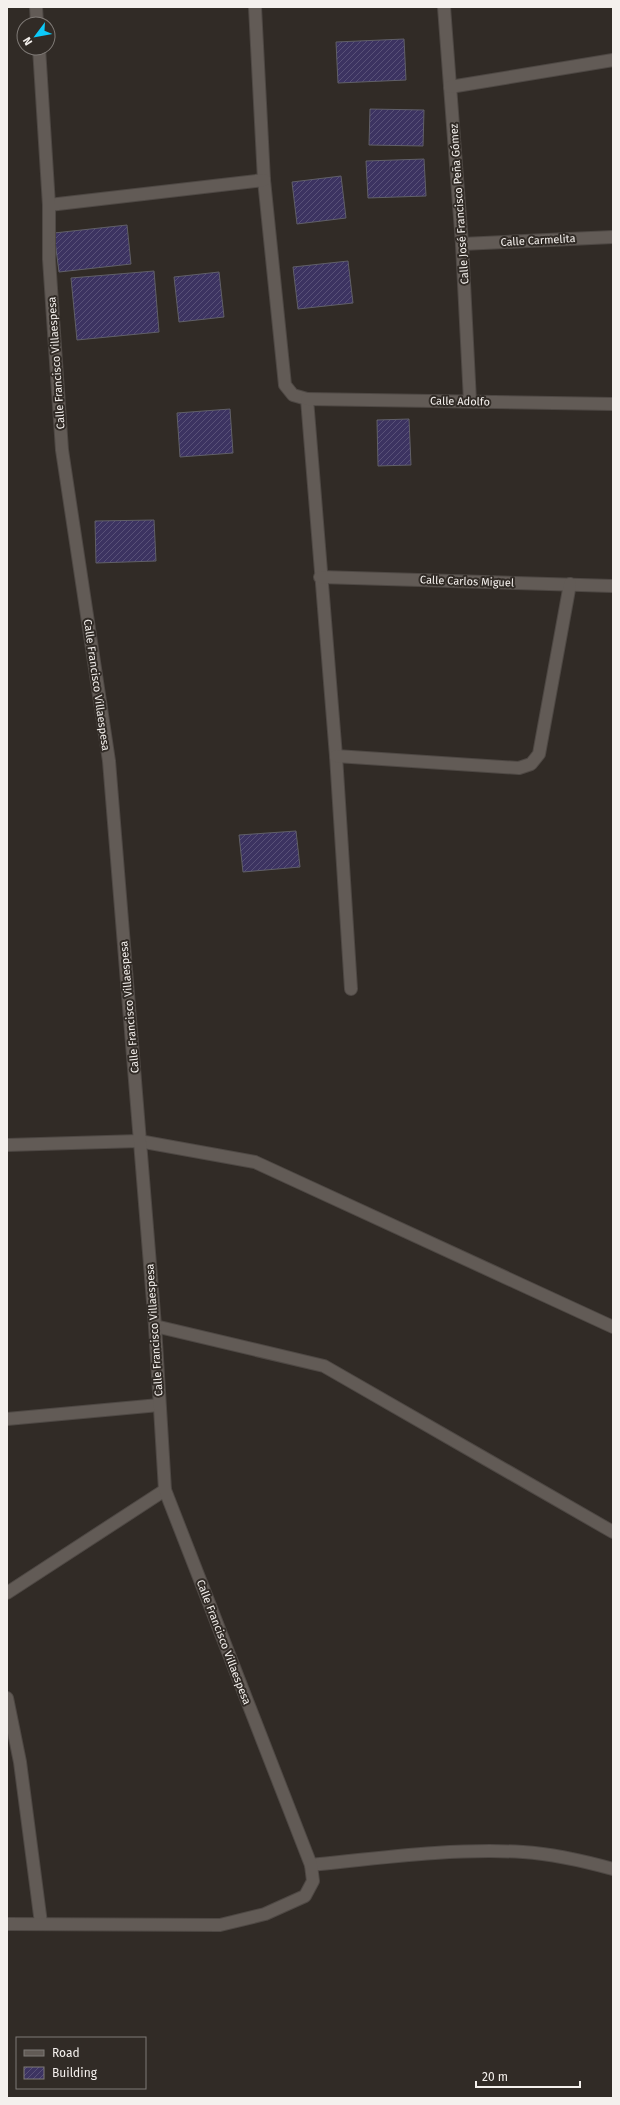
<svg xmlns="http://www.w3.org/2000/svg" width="620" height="2105" viewBox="0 0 620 2105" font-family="'Fira Sans',sans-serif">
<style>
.building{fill:url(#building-hatch);stroke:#605f67}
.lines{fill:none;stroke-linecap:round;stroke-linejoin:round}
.street-casing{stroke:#4e4844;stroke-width:14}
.street{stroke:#625b56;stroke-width:12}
.labels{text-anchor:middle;stroke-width:4;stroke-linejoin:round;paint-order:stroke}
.street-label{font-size:11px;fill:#f4f0ed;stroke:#312b26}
</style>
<defs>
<pattern id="building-hatch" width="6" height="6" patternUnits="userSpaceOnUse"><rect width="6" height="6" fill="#3c3361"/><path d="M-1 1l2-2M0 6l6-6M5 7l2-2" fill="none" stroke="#595178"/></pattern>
</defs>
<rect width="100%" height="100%" fill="#312b26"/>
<g class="building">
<path d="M404 39 406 80 338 83 336 42Z"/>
<path d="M370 109 424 110 423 146 369 145Z"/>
<path d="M424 159 426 196 368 198 366 161Z"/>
<path d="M341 176 346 218 297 224 292 182Z"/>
<path d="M127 225 131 264 59 272 54 233Z"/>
<path d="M348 261 353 303 298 309 293 267Z"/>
<path d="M154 271 159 332 77 340 71 278Z"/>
<path d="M219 272 224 317 179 322 174 277Z"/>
<path d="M230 409 233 453 180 457 177 413Z"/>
<path d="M409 419 411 465 378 466 377 420Z"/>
<path d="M154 520 156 561 96 563 95 521Z"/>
<path d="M296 831 300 867 243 872 239 835Z"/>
</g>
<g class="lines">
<defs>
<g id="street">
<path d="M36 7 37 24"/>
<path d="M255 7 264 180 285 385 293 395 307 399 336 756 351 989"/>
<path d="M444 7 462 244 470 401"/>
<path d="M450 87 613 60"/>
<path d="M49 205 264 180"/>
<path d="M462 244 613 237"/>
<path d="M307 399 613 404"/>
<path d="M320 577 613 586"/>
<path d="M336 756 519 768 531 764 539 754 570 584"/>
<path d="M7 1145 139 1141 255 1162 613 1327"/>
<path d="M155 1326 324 1366 613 1532"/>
<path d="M7 1419 159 1405"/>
<path d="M7 1593 165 1490"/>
<path d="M7 1698 20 1762 41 1923"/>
<path d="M311 1865C381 1858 453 1848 523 1852 553 1854 584 1861 613 1869"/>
<path d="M7 1924 220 1925 265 1914 305 1896 313 1881 311 1865 165 1490 155 1326 109 761 62 450 49 259V205L39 48"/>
</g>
</defs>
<use href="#street" class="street-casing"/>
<use href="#street" class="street"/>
</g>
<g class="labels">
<g class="street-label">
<text transform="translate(459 204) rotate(-94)" y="4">Calle José Francisco Peña Gómez</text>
<text transform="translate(538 240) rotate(-3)" y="4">Calle Carmelita</text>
<text transform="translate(56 363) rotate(-94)" y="4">Calle Francisco Villaespesa</text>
<text transform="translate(460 401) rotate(1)" y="4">Calle Adolfo</text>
<text transform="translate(467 581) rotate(2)" y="4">Calle Carlos Miguel</text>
<text transform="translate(97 685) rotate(82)" y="4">Calle Francisco Villaespesa</text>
<text transform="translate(129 1007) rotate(-95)" y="4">Calle Francisco Villaespesa</text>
<text transform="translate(154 1330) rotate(-94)" y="4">Calle Francisco Villaespesa</text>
<text transform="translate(224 1642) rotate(69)" y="4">Calle Francisco Villaespesa</text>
</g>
</g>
<rect width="620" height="2105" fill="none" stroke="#f4f0ed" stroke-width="16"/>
<rect x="16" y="2037" width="130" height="52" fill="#312b26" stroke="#7f7a76"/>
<rect x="24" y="2050" width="20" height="6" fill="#625b56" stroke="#7f7a76"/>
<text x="52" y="2057" font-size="12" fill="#f4f0ed">Road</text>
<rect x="24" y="2067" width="20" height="12" fill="url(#building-hatch)" stroke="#7f7a76"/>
<text x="52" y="2077" font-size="12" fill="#f4f0ed">Building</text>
<g transform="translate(36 36) rotate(238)"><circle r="19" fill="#312b26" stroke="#7f7a76"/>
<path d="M0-3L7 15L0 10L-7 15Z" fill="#0ccafa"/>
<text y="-6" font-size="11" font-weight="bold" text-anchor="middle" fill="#f4f0ed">N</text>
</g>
<path d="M476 2081v6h104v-6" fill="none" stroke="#f4f0ed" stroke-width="2"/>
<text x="482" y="2081" font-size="12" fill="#f4f0ed" stroke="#312b26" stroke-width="3" paint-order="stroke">20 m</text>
</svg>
